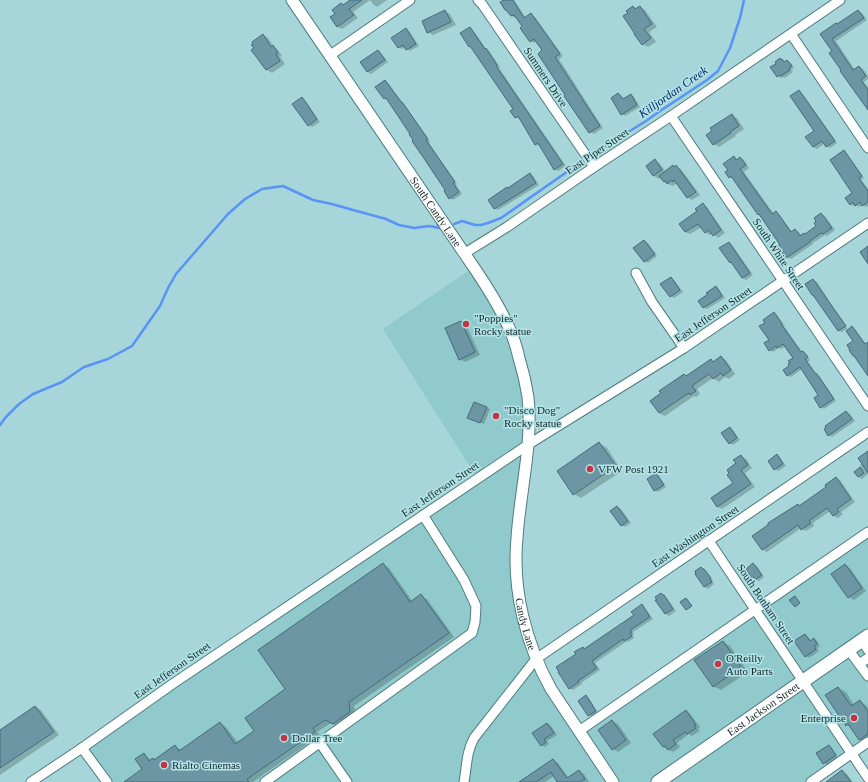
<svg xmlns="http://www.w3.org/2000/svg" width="868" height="782" viewBox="0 0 868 782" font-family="'Times New Roman',serif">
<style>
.built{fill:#91cacd}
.shadow{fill:#0003}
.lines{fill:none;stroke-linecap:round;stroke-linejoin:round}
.stream{stroke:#5993f8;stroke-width:2.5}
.building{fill:#6c96a4;stroke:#446c7a}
.minor-casing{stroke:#4f7c7f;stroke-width:11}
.major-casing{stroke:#4f7c7f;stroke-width:13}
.highway-casing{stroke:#4f7c7f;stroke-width:15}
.minor{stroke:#fff;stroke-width:9}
.major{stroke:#fff;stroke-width:11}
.highway{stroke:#fff;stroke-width:13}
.poi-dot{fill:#c43441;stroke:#b2e3e6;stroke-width:1.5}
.labels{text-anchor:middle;stroke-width:3;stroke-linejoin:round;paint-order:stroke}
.street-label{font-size:11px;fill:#16292b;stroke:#b2e3e6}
.poi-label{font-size:11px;fill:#16292b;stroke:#b2e3e6;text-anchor:start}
.water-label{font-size:12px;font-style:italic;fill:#042865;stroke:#b2e3e6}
</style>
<rect width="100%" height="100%" fill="#a6d6d9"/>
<path class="built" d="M474 267 500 310 528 397 516 562 536 659 579 731 868 532V742L811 782H107L82 748 477 478 383 329Z"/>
<g class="shadow">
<path d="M352 0H370L353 12 358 18 342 29 337 26 344 6Z"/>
<path d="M370 0H387L377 7 373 4Z"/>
<path d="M506 0H514L526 18 531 15 535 17 563 56 559 59 603 128 594 134 590 132 566 96 543 51 537 41 534 43 531 41 523 27 516 17 515 18 512 16Z"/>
<path d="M633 7 637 9 640 7 645 10 657 27 649 32 656 42 648 47 642 44 629 14Z"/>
<path d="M445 11 450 14 456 25 433 35 428 32Z"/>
<path d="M858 11 862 13 867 20 836 41 855 70 859 67 863 69 868 76V79L864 82 868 87V108L843 70 833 51 822 34 837 25Z"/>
<path d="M470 28 473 30 486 49 489 51 500 67 499 68 566 166 558 171 555 169 540 146H539L536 144 520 118 519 119 515 117 514 109 472 47 470 46Z"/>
<path d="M406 30 409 31 419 46 410 51 407 49 405 47 402 49 399 47Z"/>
<path d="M263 35 268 38 274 47 278 50 282 56 280 57 285 64 272 73 267 70 253 50 255 48Z"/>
<path d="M378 51 381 53 388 62 371 74 368 72 362 62Z"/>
<path d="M780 59 786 62 787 61 791 63 794 68 791 70 793 72 785 78 784 77 781 78 778 76 777 64Z"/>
<path d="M385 81 388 83 403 103 405 105 430 142 429 143 457 184 456 185 462 194 453 200 450 198 445 191 447 190 388 100 385 98Z"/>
<path d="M799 91 802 93 837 143 830 148 827 146 825 143 817 149 813 147 815 131Z"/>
<path d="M618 94 622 96 624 100 631 95 634 97 640 107 625 116 622 114Z"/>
<path d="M302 98 305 100 320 122 312 127 309 125 294 104Z"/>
<path d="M732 115 737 118 744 129 735 135 736 136 719 147 714 144Z"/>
<path d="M844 152 847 154 864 178 861 180 868 189V206L866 207 862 205 859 207 855 205 854 206 850 204 854 194Z"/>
<path d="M734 158 738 160 740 158 744 160 749 168 744 172 774 214 776 212 780 215 792 232 795 230 799 232 802 236 805 235 818 226 821 214 825 216 835 230 827 236 825 235 813 243V244L791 259 787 257 781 245 761 215 733 179 729 177V170Z"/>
<path d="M655 160 660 164 666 172 673 166 675 167 676 166 681 169 700 195 692 200 687 197 677 183 673 186 664 182 661 177 659 179 654 176 647 166Z"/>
<path d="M530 174 533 176 539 185 498 210 495 209 489 200 508 189Z"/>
<path d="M703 204 707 207 725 233 718 238 712 233 710 235 705 232 702 227 690 234 685 232Z"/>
<path d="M644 241 648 243 657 256 648 263 644 261Z"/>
<path d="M729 243 732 245 753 275 746 280 742 278 733 264 730 262Z"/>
<path d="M671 278 674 280 683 292 674 298 671 296Z"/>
<path d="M813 280 817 282 828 299H827L848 330 850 329 831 301 850 329 852 328 855 329 866 345 868 344V374L857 357 855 341 846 329 842 332 838 331Z"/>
<path d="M716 287 719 289 725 298 707 309 704 308 700 301 709 295Z"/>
<path d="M774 314 777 315 785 326H784L802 352H803L806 354 810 360 808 362 817 375 820 377 836 401 824 409 821 407 815 399 820 396 802 369 791 377 788 375 790 366 795 358 786 346 781 349 779 348 773 352 770 350V340L766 323Z"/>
<path d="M461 322 466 325 480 355 465 362 460 359Z"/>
<path d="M721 357 726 360 735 374 729 379 725 377 719 382 713 378 697 389 700 394 696 397 694 396 665 416 659 413 687 377 711 360 715 362Z"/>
<path d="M486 407 490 409 484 424 472 420Z"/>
<path d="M846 412 850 414 855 421 832 437 829 435 825 430Z"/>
<path d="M730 428 733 430 740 440 733 445 730 443 722 433Z"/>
<path d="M599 443 607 448 622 471 581 498 574 494Z"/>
<path d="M868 453V474L862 479 859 477 855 472 861 468 860 465 863 463Z"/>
<path d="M777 455 780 457 786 466 778 471 775 469Z"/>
<path d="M741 456 746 459 752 468 745 473 755 487 722 509 718 507 734 484 737 464Z"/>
<path d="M656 474 659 476 666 487 658 492 655 490Z"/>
<path d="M836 478 840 480 855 502 841 512 843 514 838 518 834 516 830 511 813 523 814 526 806 531 801 528 767 552 763 550 754 536 798 505 800 506 828 487Z"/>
<path d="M617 507 621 509 631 523 625 527 621 525Z"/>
<path d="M383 564 389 568 413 602 421 596 427 599 454 637 354 706 356 716 340 727 331 723 317 732 320 735 253 782H126L143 770 144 755 149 758 151 760 153 759 156 761 175 747 182 750 220 723 226 727 238 743 255 731Z"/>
<path d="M753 564 757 566 764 577 759 581 753 578Z"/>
<path d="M845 565 850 568 866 591 854 600 849 597Z"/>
<path d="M701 568 707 572 713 581H712L714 584 708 589 705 587 697 575Z"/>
<path d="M661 594 667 598 676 611 669 616 666 614 658 600Z"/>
<path d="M642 606 645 608 653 619 633 632 634 634 633 635 634 638 628 642 627 641 595 663 600 670 581 683 582 684 573 690 570 689 577 655 583 648 585 649 635 616Z"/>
<path d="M805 635 808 637 811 641 814 639 817 641 820 646 817 648 819 651 809 658 806 656Z"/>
<path d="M723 642 730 646 748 672 721 690 713 686Z"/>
<path d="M838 688 846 692 854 705 860 701 868 707V743L867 744 860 740 852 729 847 725Z"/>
<path d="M586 697 589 698 598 713 592 717 589 715Z"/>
<path d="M36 707 41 710 59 735 0 775V731Z"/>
<path d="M686 711 690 714 700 727 698 729 700 731 692 736 689 734 677 743 680 747 673 752 663 747Z"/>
<path d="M612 721 618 724 631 743 618 752 613 749Z"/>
<path d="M548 724 551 726 557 735 547 741 549 744 545 747 541 745Z"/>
<path d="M829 746 832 748 838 757 827 765 824 763Z"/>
<path d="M553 760 558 763 568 777 570 778 579 771 584 774 589 782H559L554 776 545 782H528Z"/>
<path d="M842 772 847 774 853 782H833Z"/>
</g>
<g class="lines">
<g class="stream">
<path d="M593 154 646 121 660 111 707 80 718 71 730 48 740 18 744 0"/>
<path d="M454 224 462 221 475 225H481L488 223 501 218 581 162"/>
<path d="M0 425 5 418 19 404 33 394 62 382 84 367 108 359 132 346 160 306 168 288 176 274 228 214 245 199 262 189 283 186 313 200 332 204 353 210 386 219 399 225 414 228 429 226 440 228"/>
</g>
</g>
<g class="building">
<path d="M350 0H362L349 9 354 15 337 27 330 17 335 14 332 10 341 3 343 5Z"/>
<path d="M504 0H513L524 18 531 13 560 54 555 57 600 126 589 133 564 96 565 95 538 54 542 50 534 39 530 42 520 28 522 26 514 15 511 16 506 10H505L500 2Z"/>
<path d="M633 6 635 9 640 6 652 24 644 29 651 38 642 45 634 34H635L623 16 628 13 626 11Z"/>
<path d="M445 10 451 22 427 33 422 21Z"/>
<path d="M858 10 864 18 832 39 853 70 859 66 866 76 861 80 868 90V110L840 71 841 70 829 53 832 51 820 34 836 23 837 24Z"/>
<path d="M470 27 485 49 486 48 497 65 496 66 563 164 554 170 538 143 535 145 518 116 515 118 510 111 513 109 470 46 469 47 460 33Z"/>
<path d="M406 28 416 44 406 50 403 45 398 48 391 38Z"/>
<path d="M263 34 271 47 273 45 278 53 276 54 280 61 266 70 251 50 254 48 251 45 253 44 252 42Z"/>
<path d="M378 50 385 60 367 72 360 62Z"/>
<path d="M780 58 781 60 782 59 784 62 787 60 792 66 789 68 790 70 781 76 780 75 777 77 770 67 776 64 775 62Z"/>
<path d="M385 80 401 102H402L428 139 426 140 455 182 453 183 459 192 449 199 444 191 445 190 423 157 412 141 413 140 409 134H410L386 98 384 99 375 87Z"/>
<path d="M799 90 835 141 826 147 822 141 813 147 805 137 814 131 790 96Z"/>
<path d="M618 93 623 99 631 94 637 105 621 115 611 98Z"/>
<path d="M302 97 317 119 308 126 292 104Z"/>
<path d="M732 114 739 126 730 132 731 133 713 145 706 135 712 131 710 128Z"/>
<path d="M844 150 862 176 859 178 868 191V202L862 206 860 202 855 206 853 202 850 205 845 198 852 193 830 160Z"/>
<path d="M734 156 736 160 740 157 746 165 740 169 772 214 776 211 791 232 795 229 800 236 804 233 805 234 816 226 814 223 816 221 814 218 821 213 832 228 823 234 821 233 810 241V242L786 258 778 246 780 245 759 214 758 215 731 176 729 178 725 172 728 170 723 164Z"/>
<path d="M655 159 662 170 653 176 646 166Z"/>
<path d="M673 165 674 167 676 165 696 192 687 198 674 180 673 182 672 180 667 184 666 181 664 182 659 176Z"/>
<path d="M530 173 536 183 494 209 488 200 507 187 508 188Z"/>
<path d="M703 203 721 230 713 236 709 230 705 233 698 224 685 232 679 224 697 211 695 209Z"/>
<path d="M644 240 655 254 644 262 633 248Z"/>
<path d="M729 242 750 273 742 278 731 262 730 263 719 248Z"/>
<path d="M868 246V264L860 252Z"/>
<path d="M671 277 680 290 670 297 660 284Z"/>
<path d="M813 279 846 326 838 331 813 295H812L805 284Z"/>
<path d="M716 286 722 296 703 308 698 301 708 294 706 293Z"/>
<path d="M774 312 782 324H781L801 352 803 351 808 357 805 359 815 373 817 374 834 399 820 408 814 398 818 395 800 367 787 376 783 370 789 366 788 364 790 363 788 361 793 358 783 344 777 348 776 346 769 351 764 343 769 340 759 326 765 323 763 320Z"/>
<path d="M461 321 475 352 459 360 445 328Z"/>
<path d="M852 326 865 344 868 342V376L854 356H853L849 350H850L847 345 853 341 846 331Z"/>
<path d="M721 356 731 370 723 376 721 373 713 379 709 374 692 386 696 391 690 395 689 393 659 413 650 401 661 393 659 391 684 374 686 376 711 359 713 362Z"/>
<path d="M474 402 487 407 480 423 467 418Z"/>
<path d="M846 411 852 419 828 436 824 429 826 428 825 426Z"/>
<path d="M730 427 737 438 729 444 721 433Z"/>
<path d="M599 442 616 466 573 495 557 471Z"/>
<path d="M868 451V473L858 458Z"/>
<path d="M777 454 783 464 774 470 768 461Z"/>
<path d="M741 455 748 465 741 470 751 484 717 507 711 498 733 483 727 475 729 473 727 470 736 463 733 460Z"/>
<path d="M860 467 864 473 858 477 854 472Z"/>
<path d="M656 473 664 485 654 491 647 479Z"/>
<path d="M836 477 851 499 837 509 839 512 833 516 827 508 809 521 811 523 801 530 798 525 762 550 752 536 768 525V523L798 504 799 506 826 487 825 485Z"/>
<path d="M617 506 628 521 621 526 610 511Z"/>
<path d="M383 563 410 602 421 594 449 633 349 702 350 712 333 724 325 720 313 728 315 732 247 779 249 782H124L142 769 135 759 144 753 149 761 153 758 154 760 175 745 179 751 220 722 235 744 254 731 245 718 285 689 258 650Z"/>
<path d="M753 563 762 575 755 580 754 577 752 579 746 569Z"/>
<path d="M845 564 862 588 848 598 831 574Z"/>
<path d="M701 567 703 569H704L711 578 710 579 712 582 704 587 695 574H696L695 571Z"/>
<path d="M661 593 663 595H664L673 609 665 614 655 600H657L655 597Z"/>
<path d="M795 596 800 603 795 607 789 600Z"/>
<path d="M686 598 692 606 686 610 680 602Z"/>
<path d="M642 604 650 617 630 630 632 632 630 633 632 636 624 641 623 639 592 661 597 668 578 681 579 682 569 689 558 672H559L556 667 576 654 574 652 583 647 584 649 634 615 631 612Z"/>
<path d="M805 634 810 641 814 638 817 644 814 646 816 649 805 657 794 641Z"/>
<path d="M723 641 741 667 713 687 694 660Z"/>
<path d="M838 687 851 706 860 700 868 712V734L859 740 848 724 846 726 825 695Z"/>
<path d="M586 695 596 711 588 716 578 701Z"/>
<path d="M35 706 54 732 0 768V730Z"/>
<path d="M686 710 696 725 694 726 696 728 687 734 685 732 673 740 676 744 668 750 665 746 663 747 653 734Z"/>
<path d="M612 720 626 740 612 750 598 730Z"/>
<path d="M547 723 554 733 544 739 546 742 541 746 532 733Z"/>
<path d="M829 745 836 755 823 764 816 753Z"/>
<path d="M553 759 567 778 579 770 585 779 580 782H557L551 772 536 782H519Z"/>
<path d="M842 770 851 782H826Z"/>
</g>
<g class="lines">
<defs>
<g id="minor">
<path d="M478 0 482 4 594 167"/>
<path d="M791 34 868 148"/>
<path d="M329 56 410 0"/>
<path d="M671 116 868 406"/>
<path d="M465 253 507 227 594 167 671 116 840 0"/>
<path d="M636 273 652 302 684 348"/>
<path d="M709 541 868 778"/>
<path d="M861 640 868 650"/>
<path d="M848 649 868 676"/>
<path d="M859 664 868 658"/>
<path d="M579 731 868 532"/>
<path d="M320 743 347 782"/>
<path d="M82 748 107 782"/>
<path d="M31 782 82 748 171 685 529 444 684 348 868 223"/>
<path d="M265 782 472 633 475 622 476 606 464 580 423 515"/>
<path d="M464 782C467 766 466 753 474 738L536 659 868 432"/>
<path d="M811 782 868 742"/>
</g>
<g id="major">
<path id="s1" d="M292 0 477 272C489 290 501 309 510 330 514 339 517 349 519 358 523 371 526 384 528 397 533 444 520 491 517 538 512 590 526 644 551 689L613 782"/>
</g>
<g id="highway">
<path id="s2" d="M658 782 868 636"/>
</g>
</defs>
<use href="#minor" class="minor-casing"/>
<use href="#major" class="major-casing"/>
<use href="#highway" class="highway-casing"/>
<use href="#minor" class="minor"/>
<use href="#major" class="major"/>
<use href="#highway" class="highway"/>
</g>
<g class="poi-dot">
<circle cx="466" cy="324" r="4"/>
<circle cx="496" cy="416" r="4"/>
<circle cx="590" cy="469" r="4"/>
<circle cx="718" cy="664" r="4"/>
<circle cx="854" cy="718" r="4"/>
<circle cx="284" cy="738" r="4"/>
<circle cx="164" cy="765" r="4"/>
</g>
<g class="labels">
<g class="street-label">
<text transform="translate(546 77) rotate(56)" y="4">Summers Drive</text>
<text transform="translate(597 151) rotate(-34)" y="4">East Piper Street</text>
<text dy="4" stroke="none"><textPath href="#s1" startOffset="256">South Candy Lane</textPath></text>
<text transform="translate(779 254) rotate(56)" y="4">South White Street</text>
<text transform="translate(713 314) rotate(-34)" y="4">East Jefferson Street</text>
<text transform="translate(440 489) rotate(-34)" y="4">East Jefferson Street</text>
<text transform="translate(695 536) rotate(-34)" y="4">East Washington Street</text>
<text transform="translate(766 604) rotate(56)" y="4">South Bonham Street</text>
<text dy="4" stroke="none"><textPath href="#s1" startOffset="694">Candy Lane</textPath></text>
<text transform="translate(172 670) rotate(-35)" y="4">East Jefferson Street</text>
<text dy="4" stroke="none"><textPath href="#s2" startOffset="128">East Jackson Street</textPath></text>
</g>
<g class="poi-label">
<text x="474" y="322">"Poppies"<tspan x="474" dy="13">Rocky statue</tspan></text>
<text x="504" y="414">"Disco Dog"<tspan x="504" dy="13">Rocky statue</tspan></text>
<text x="598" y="473">VFW Post 1921</text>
<text x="726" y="662">O'Reilly<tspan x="726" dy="13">Auto Parts</tspan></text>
<text x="846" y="722" text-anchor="end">Enterprise</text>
<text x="292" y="742">Dollar Tree</text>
<text x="172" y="769">Rialto Cinemas</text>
</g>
<g class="water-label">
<text transform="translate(673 92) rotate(-35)" y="4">Killjordan Creek</text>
</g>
</g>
</svg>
